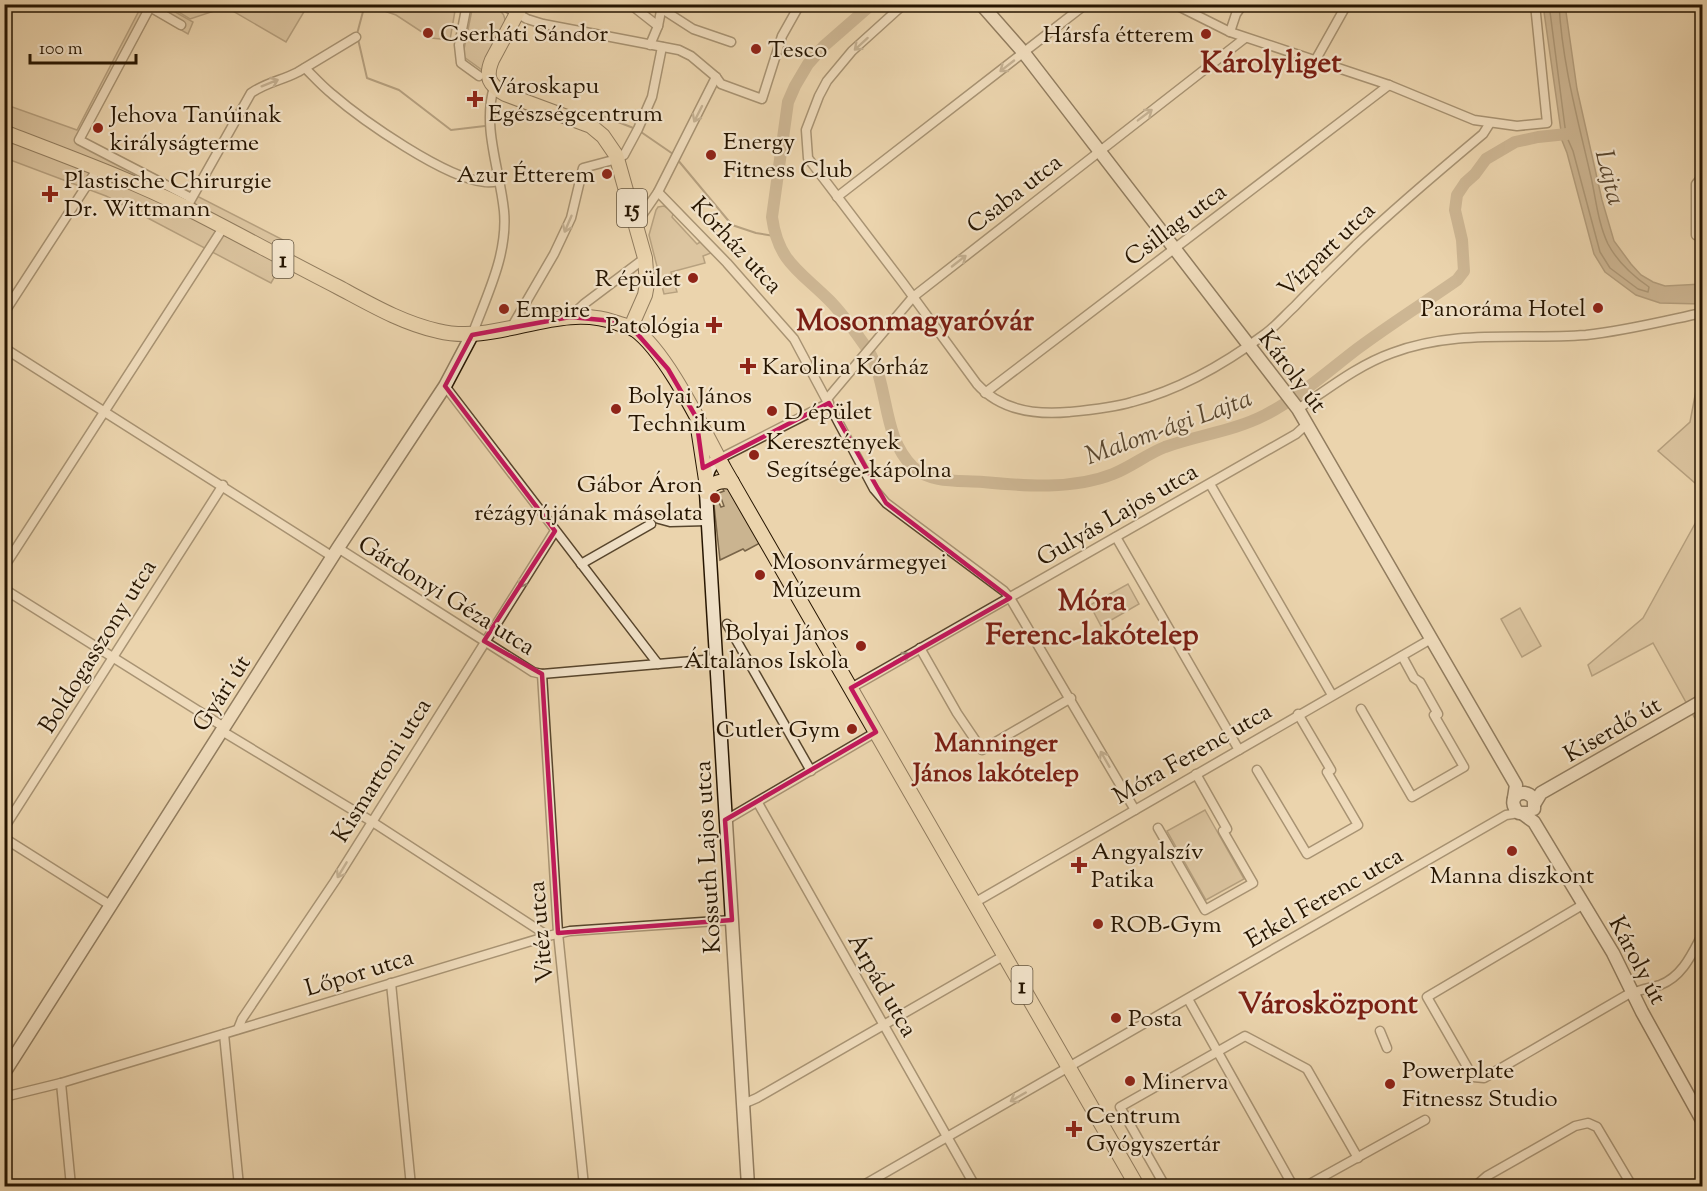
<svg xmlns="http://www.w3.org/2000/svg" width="1707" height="1191" viewBox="0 0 1707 1191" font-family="'Sorts Mill Goudy',serif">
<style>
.green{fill:#cab490;stroke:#786448;stroke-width:1.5}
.water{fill:#a89373;stroke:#746145;stroke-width:1.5}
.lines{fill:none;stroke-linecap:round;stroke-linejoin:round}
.shore{stroke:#67543a;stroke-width:1.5}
.stream{stroke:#746145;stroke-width:2}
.river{stroke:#a89373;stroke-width:12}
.street-casing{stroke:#57452c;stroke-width:11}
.secondary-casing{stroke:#261501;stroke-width:15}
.primary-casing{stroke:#261501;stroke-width:16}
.street{stroke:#f2e3ca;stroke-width:8}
.secondary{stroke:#f2e3ca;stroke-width:12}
.primary{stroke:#ebd4ad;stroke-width:14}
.oneway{stroke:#968670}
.marked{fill:none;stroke:#c2185b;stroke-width:4.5;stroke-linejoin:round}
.poi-dot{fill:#8f2418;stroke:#f2e3ca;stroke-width:2}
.labels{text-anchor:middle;stroke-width:4.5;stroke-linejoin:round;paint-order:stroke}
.shield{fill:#f2e3ca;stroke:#63533d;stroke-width:1.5}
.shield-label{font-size:22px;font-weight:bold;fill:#261501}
.poi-label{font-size:24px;fill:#261501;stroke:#f2e3ca;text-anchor:start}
.street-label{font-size:24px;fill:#261501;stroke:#f2e3ca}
.water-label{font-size:26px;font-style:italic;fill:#5a472f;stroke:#f2e3ca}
.neighbourhood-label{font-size:26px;font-weight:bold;fill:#7a1f14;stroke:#f2e3ca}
.district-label{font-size:30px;font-weight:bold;fill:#7a1f14;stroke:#f2e3ca}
</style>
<rect width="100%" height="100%" fill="#ebd4ad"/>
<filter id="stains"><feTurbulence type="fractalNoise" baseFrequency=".00333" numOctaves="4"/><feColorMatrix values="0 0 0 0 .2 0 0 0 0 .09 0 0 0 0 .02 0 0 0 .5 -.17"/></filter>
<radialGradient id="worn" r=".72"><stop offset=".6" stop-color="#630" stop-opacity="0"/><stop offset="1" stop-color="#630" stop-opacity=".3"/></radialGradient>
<g class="green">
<path d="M142 5H163L193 22 188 34 152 13 83 138 293 245 271 283 106 196 5 158 4 104 77 130Z"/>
<path d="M167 5H308L286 42 226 7 190 19Z"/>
<path d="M367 5H456L450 40 431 38 396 15Z"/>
<path d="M473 5C488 5 507 6 505 25L482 70 464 57 463 54Z"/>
<path d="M664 206 674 212 672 217 697 244 702 241 711 253 703 256 705 263 671 272 677 292 664 294 649 235 656 210 658 207Z"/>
<path d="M1702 359V489L1658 451 1690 422Z"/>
<path d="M720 484 729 489 760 543 745 551 743 549 720 560 713 496 715 494 721 507 724 506 719 493 724 491Z"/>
<path d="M1702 511V731L1653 643 1592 676 1588 665 1643 618Z"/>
<path d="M1128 584 1139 604 1101 626 1090 605Z"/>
<path d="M1520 608 1541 646 1522 657 1501 619Z"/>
<path d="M1205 810 1244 879 1206 900 1167 831Z"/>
</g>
<path class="water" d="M1543 5H1565L1577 89 1602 200 1614 241 1631 264 1641 275 1653 282 1665 286 1702 284V304L1660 303 1636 295 1605 272 1594 254 1567 153 1561 138H1554L1552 133 1561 131Z"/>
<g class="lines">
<path class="shore" d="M1549 4 1566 135 1573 151 1600 252 1610 268 1638 289 1648 292 1649 287C1633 276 1617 261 1608 244 1598 223 1596 199 1591 177 1578 120 1562 63 1559 4"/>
<g class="stream">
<path d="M357 34 365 4"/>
<path d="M358 39 367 78 399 90 451 130 485 126"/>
<path d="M600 115 636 129"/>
<path d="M641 132 673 154"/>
<path d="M677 159 732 225 756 233 774 236"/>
</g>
<path class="river" d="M872 4 824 46 808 64 795 86 788 102 772 217C778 262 800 271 829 300 844 315 856 333 868 350 890 386 881 436 913 467 931 484 961 480 983 482 1025 486 1073 490 1113 474 1131 467 1147 454 1165 447 1198 435 1234 431 1265 415 1298 398 1327 372 1357 349 1389 325 1424 303 1457 280L1464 271 1462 240 1455 210 1457 195 1465 183 1475 174 1486 159 1515 142 1538 137 1567 134"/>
<defs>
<g id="street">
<path d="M467 4 459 45 461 63 479 76"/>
<path d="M501 4 527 19 543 24 679 50 691 56 716 77 721 84 762 99 782 36 800 4"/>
<path d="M630 4 658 26"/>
<path d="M904 4 852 51 827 81 819 96 806 130 808 158 903 283 977 384C1000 410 1036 415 1069 412 1090 410 1112 408 1132 402 1179 390 1226 363 1265 334 1276 326 1285 315 1295 306 1315 285 1336 265 1356 245 1397 206 1440 170 1483 134L1490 123"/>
<path d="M1174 4 1230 32 1389 85 1474 120 1517 126 1547 123 1535 4"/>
<path d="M662 9 693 29 731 42"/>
<path d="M4 11V13"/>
<path d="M181 25 150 7 79 140 191 198"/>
<path d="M1230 32 1236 14 1243 4"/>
<path d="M650 45 658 26 662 6"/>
<path d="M1315 61 1347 4"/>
<path d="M305 68C314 77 322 86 332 94 362 120 446 179 485 182 489 183 494 182 499 181"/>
<path d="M658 192 727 263 794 339 874 489 886 503 1004 591 1010 598 1135 810"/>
<path d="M837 197 1086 4"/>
<path d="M189 203 251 93C269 81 281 81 298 72L356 37"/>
<path d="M636 224 658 192 716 77"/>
<path d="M1696 235V184L1702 177"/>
<path d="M4 313 98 168"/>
<path d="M570 317 584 304 645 258"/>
<path d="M511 328 554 254 571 218 583 168 617 159 624 155 638 129 652 97 662 47"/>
<path d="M472 335C487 295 508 254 504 211 500 170 482 128 494 87"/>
<path d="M4 348 333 557"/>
<path d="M445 386 658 664"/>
<path d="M985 393 1389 85"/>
<path d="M827 399 913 297 1245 38"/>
<path d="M1298 409C1328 389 1358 365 1392 353 1457 329 1519 340 1586 335 1625 331 1664 321 1702 313"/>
<path d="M719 459 829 403"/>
<path d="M1210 484 1332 695"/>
<path d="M659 519 670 522 707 521"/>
<path d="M1116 537 1239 750"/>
<path d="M338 548 533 672 542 674 716 659"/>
<path d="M581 564 651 524"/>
<path d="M4 567 223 228"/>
<path d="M4 589 224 727"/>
<path d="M727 624 811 771"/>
<path d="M920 648 957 713 982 750 1071 698"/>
<path d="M542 674 558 933 584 1186"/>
<path d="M851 688 1296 434 1307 424"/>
<path d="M1361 709 1412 797 1464 767 1434 715 1438 714 1420 682 1414 678 1402 656"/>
<path d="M222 731 371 821 548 936"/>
<path d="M1257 770 1307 854 1358 825 1327 772 1331 770 1298 714"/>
<path d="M758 803 975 1186"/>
<path d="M726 820 876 732"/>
<path d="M4 828 223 485"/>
<path d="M1158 828 1205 910 1253 883 1223 831 1227 829 1196 774"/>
<path d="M4 838 110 905"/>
<path d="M974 903 1431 639"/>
<path d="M1584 904 1427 997 1473 1077 1484 1078 1632 992"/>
<path d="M391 983 411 1186"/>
<path d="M1633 993C1642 989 1651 988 1660 985 1682 977 1692 954 1702 935"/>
<path d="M1188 999 1293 1186"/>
<path d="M238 1029 242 1019 335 881 555 531"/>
<path d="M1380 1031 1387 1048"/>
<path d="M224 1034 239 1186"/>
<path d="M61 1083 71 1186"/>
<path d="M4 1097 61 1083 548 936 570 931 732 920"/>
<path d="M743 1104 757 1098 1005 955"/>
<path d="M4 1181 5 1186"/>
<path d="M862 1186 1506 815 1519 813"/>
<path d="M1165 1186 1120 1107 1245 1036 1307 1069 1358 1158"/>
<path d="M1306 1186 1425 1120"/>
<path d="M1478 1186 1479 1183 1487 1176 1575 1126 1588 1123 1597 1127 1632 1186"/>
</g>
<g id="secondary">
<path d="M981 4 1024 53 1298 409 1516 785 1514 798"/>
<path d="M719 459C706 467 706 478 706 492L748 1186"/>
<path d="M1535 803 1541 793 1702 701"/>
<path d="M1528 813H1519C1504 800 1522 784 1534 799V809"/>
<path d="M1523 814 1534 822 1613 953 1642 1012 1702 1120"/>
<path d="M4 1073 338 548 445 386 472 335"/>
</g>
<g id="primary">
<path d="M522 4 492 60C485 77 489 85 505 94L591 126 603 136 616 155 645 258 647 284 645 295 634 320 633 329"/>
<path d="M4 132C65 156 127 178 185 207 236 233 287 261 338 287 370 304 402 323 438 331 498 346 558 301 617 323 622 325 629 326 634 329 668 353 704 432 725 470L1137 1186"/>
<path d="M698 428 706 480"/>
<path d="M706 492C713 482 720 480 732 482"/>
</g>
</defs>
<use href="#street" class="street-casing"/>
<use href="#secondary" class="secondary-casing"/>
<use href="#primary" class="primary-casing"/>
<use href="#street" class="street"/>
<use href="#secondary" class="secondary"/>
<use href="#primary" class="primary"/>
</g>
<defs><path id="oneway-shaft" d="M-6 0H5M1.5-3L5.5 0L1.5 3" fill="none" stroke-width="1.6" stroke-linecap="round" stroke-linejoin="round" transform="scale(1.5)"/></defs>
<g class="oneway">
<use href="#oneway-shaft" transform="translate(861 44) rotate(138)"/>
<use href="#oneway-shaft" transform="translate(1007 66) rotate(142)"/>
<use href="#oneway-shaft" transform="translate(270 83) rotate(-22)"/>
<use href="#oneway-shaft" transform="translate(698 114) rotate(117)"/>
<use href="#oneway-shaft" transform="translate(1145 115) rotate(-37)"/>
<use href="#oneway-shaft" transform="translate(568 224) rotate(113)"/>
<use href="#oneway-shaft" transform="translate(959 261) rotate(-38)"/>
<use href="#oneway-shaft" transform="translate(524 580) rotate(123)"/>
<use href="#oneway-shaft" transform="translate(902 658) rotate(-29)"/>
<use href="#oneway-shaft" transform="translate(1105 759) rotate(-120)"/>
<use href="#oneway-shaft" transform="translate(342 870) rotate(121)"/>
<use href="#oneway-shaft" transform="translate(1018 1097) rotate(150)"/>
</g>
<path d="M0 0H1707V1191H0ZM570 317 613 321 633 329 668 369 696 417 703 468 829 403 886 503 1010 598 851 688 876 732 725 820 732 920 558 933 542 674 484 641 555 531 445 386 472 335Z" fill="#ebd4ad" fill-opacity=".55" fill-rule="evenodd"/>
<path class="marked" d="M570 317 613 321 633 329 668 369 696 417 703 468 829 403 886 503 1010 598 851 688 876 732 725 820 732 920 558 933 542 674 484 641 555 531 445 386 472 335Z"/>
<g class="poi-dot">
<circle cx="428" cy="33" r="6"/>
<circle cx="1206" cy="34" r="6"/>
<circle cx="756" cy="49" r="6"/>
<path d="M472 90h6v6h6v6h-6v6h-6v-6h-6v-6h6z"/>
<circle cx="98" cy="128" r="6"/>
<circle cx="711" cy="155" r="6"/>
<circle cx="607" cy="174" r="6"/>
<path d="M47 185h6v6h6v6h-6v6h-6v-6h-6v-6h6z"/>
<circle cx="693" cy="278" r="6"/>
<circle cx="1598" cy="308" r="6"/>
<circle cx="504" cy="309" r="6"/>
<path d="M711 316h6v6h6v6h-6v6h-6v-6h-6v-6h6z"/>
<path d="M745 357h6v6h6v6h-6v6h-6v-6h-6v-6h6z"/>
<circle cx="616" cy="409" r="6"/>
<circle cx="772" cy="411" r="6"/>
<circle cx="754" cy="455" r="6"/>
<circle cx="715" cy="498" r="6"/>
<circle cx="760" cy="575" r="6"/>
<circle cx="861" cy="646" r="6"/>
<circle cx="852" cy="729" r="6"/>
<circle cx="1512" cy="851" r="6"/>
<path d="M1076 856h6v6h6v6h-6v6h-6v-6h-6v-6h6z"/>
<circle cx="1098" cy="924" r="6"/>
<circle cx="1116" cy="1018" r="6"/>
<circle cx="1130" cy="1081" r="6"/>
<circle cx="1390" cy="1084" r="6"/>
<path d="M1071 1120h6v6h6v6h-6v6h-6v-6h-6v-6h6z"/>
</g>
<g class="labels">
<g class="shield">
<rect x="617" y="189" width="30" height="38" rx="4.5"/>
<rect x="272.5" y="240" width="21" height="38" rx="4.5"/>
<rect x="1011.5" y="966" width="21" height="38" rx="4.5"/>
</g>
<g class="shield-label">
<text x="632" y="216">15</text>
<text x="283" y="267">1</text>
<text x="1022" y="993">1</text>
</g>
<g class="poi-label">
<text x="440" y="41">Cserháti Sándor</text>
<text x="1194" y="42" text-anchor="end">Hársfa étterem</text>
<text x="768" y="57">Tesco</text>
<text x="488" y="93">Városkapu<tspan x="488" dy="28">Egészségcentrum</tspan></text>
<text x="110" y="122">Jehova Tanúinak<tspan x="110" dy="28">királyságterme</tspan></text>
<text x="723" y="149">Energy<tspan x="723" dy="28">Fitness Club</tspan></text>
<text x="595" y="182" text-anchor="end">Azur Étterem</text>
<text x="64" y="188">Plastische Chirurgie<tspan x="64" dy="28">Dr. Wittmann</tspan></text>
<text x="681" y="286" text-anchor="end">R épület</text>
<text x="1586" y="316" text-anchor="end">Panoráma Hotel</text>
<text x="516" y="317">Empire</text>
<text x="700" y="333" text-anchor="end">Patológia</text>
<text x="762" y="374">Karolina Kórház</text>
<text x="628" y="403">Bolyai János<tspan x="628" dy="28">Technikum</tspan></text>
<text x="784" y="419">D épület</text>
<text x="766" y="449">Keresztények<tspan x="766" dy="28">Segítsége-kápolna</tspan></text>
<text x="703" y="492" text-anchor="end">Gábor Áron<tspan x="703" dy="28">rézágyújának másolata</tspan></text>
<text x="772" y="569">Mosonvármegyei<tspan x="772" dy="28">Múzeum</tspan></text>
<text x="849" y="640" text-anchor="end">Bolyai János<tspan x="849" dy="28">Általános Iskola</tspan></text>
<text x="840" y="737" text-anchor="end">Cutler Gym</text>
<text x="1091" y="859">Angyalszív<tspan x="1091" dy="28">Patika</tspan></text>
<text x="1512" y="883" text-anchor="middle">Manna diszkont</text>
<text x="1110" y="932">ROB-Gym</text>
<text x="1128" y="1026">Posta</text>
<text x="1402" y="1078">Powerplate<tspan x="1402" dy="28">Fitnessz Studio</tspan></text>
<text x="1142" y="1089">Minerva</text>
<text x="1086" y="1123">Centrum<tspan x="1086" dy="28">Gyógyszertár</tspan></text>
</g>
<g class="street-label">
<text transform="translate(1014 193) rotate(-38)" y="8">Csaba utca</text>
<text transform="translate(1175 224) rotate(-37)" y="8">Csillag utca</text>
<text transform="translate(737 245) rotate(47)" y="8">Kórház utca</text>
<text transform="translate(1326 249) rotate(-44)" y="8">Vízpart utca</text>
<text transform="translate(1293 371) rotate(53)" y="8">Károly út</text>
<text transform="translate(1117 514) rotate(-30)" y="8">Gulyás Lajos utca</text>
<text transform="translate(447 595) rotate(32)" y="8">Gárdonyi Géza utca</text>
<text transform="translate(97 646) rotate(-58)" y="8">Boldogasszony utca</text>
<text transform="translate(221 693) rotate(-57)" y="8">Gyári út</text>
<text transform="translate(1612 729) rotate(-30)" y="8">Kiserdő út</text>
<text transform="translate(1192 753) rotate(-30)" y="8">Móra Ferenc utca</text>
<text transform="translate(381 770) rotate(-58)" y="8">Kismartoni utca</text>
<text transform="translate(707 857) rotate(-93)" y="8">Kossuth Lajos utca</text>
<text transform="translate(1324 897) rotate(-30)" y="8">Erkel Ferenc utca</text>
<text transform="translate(540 932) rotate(-95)" y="8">Vitéz utca</text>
<text transform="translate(1638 960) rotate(62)" y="8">Károly út</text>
<text transform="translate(359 972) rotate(-17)" y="8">Lőpor utca</text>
<text transform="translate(883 985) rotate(60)" y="8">Árpád utca</text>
</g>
<g class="water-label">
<text transform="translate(1611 177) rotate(76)" y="9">Lajta</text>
<text transform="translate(1168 426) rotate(-20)" y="9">Malom-ági Lajta</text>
</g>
<g class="neighbourhood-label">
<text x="996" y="751">Manninger<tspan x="996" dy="30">János lakótelep</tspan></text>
</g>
<g class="district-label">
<text x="1271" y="72">Károlyliget</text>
<text x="915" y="330">Mosonmagyaróvár</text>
<text x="1092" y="610">Móra<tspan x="1092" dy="34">Ferenc-lakótelep</tspan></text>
<text x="1328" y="1013">Városközpont</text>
</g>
</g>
<rect width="1707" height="1191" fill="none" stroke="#ebd4ad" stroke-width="24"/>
<rect x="6" y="6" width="1695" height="1179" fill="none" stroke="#261501" stroke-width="3"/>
<rect x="12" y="12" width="1683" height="1167" fill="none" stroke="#261501" stroke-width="1.5"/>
<path d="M30 54v9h106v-9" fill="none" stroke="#261501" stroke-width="3"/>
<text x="39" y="54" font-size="18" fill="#261501" stroke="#f2e3ca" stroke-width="4.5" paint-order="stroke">100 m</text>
<rect width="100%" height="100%" filter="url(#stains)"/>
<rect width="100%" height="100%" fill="url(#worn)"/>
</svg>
